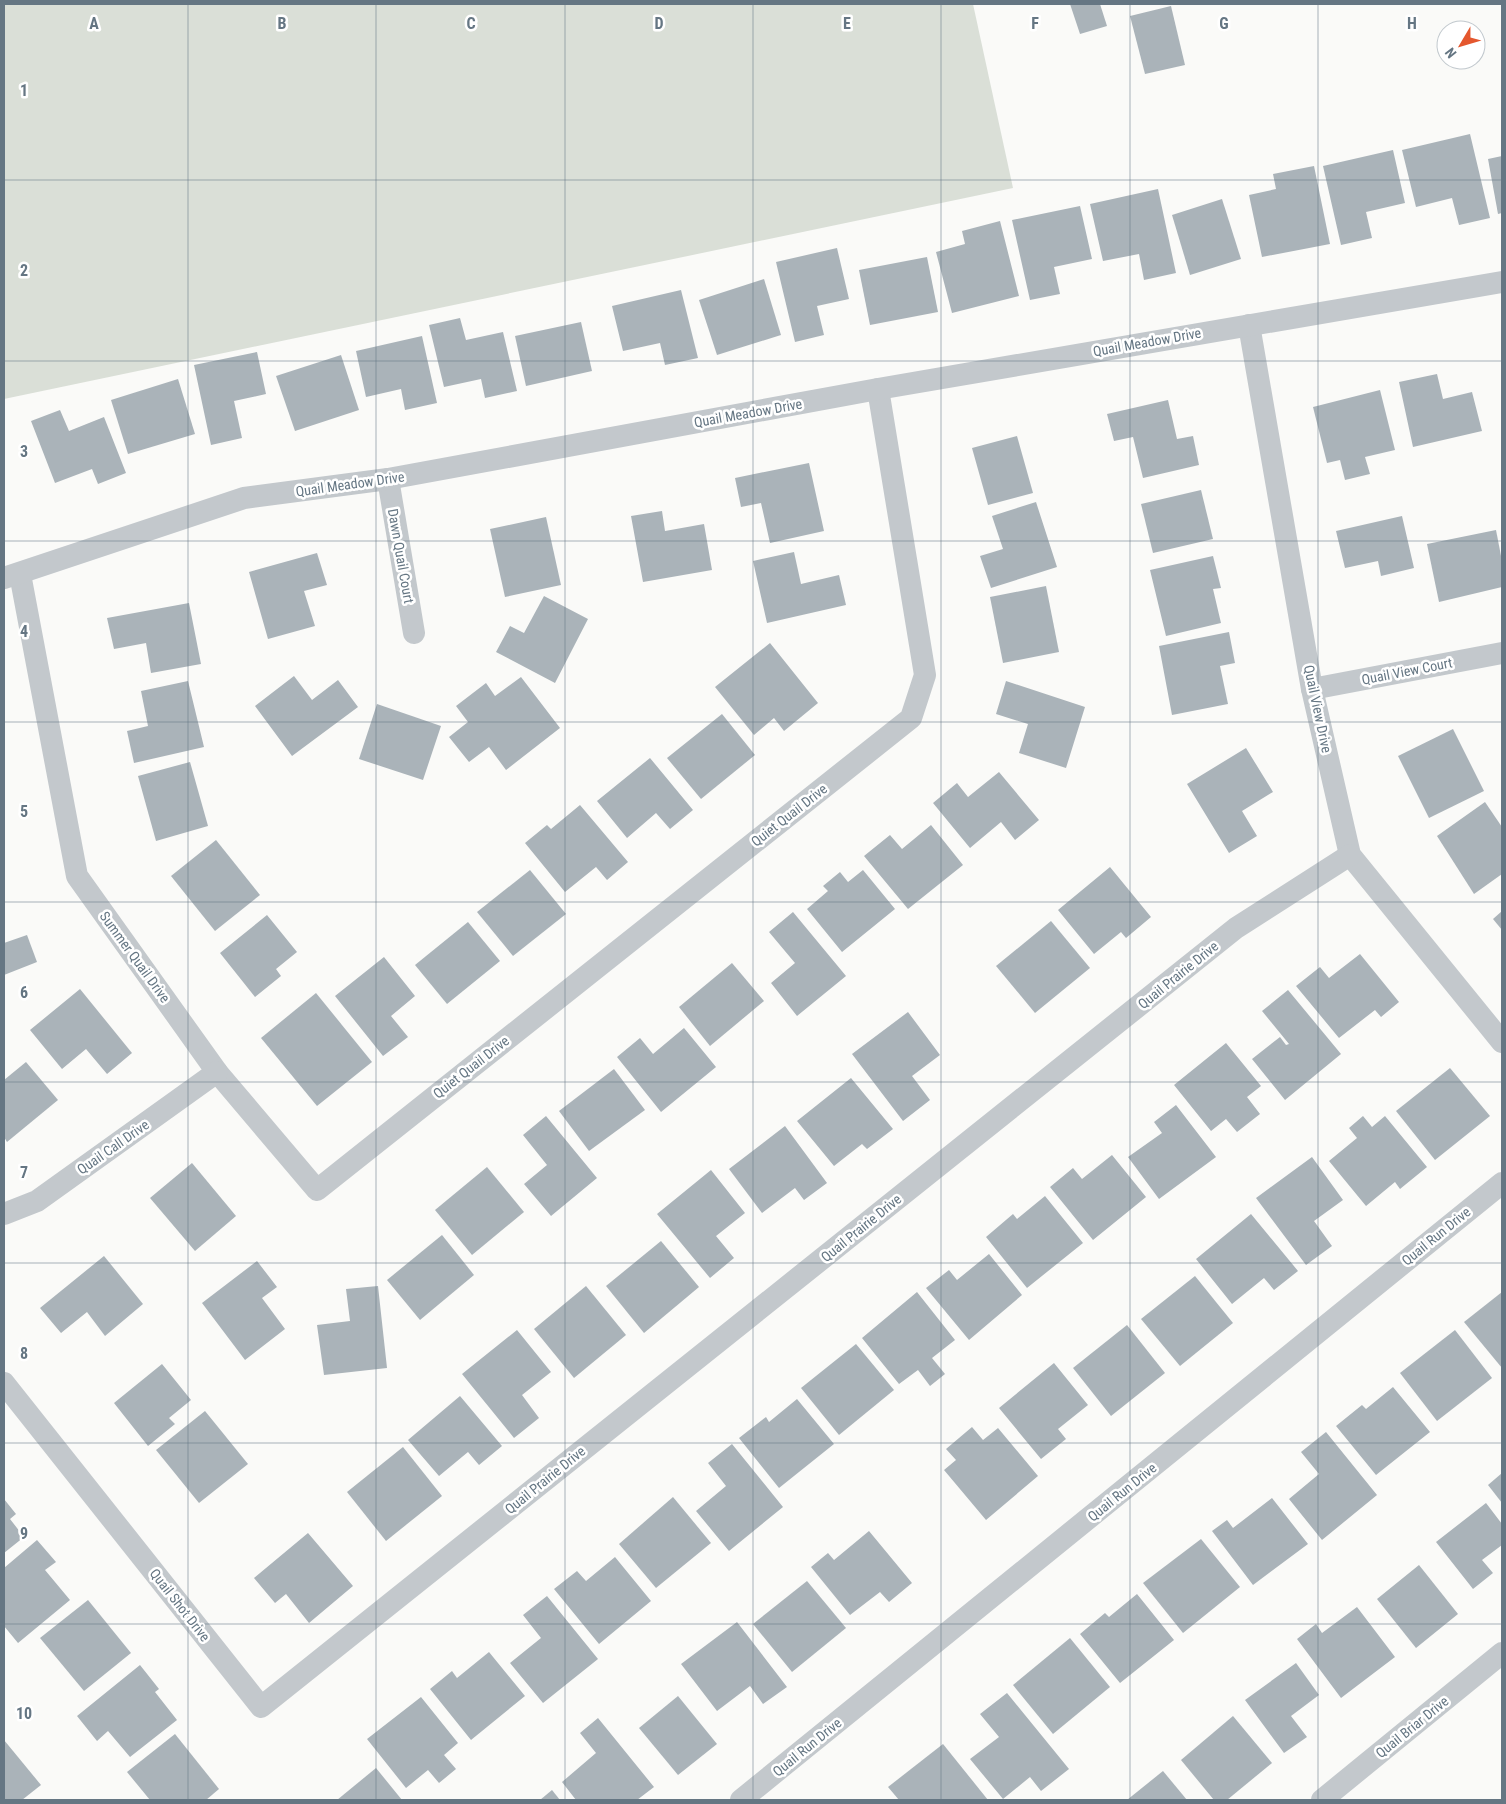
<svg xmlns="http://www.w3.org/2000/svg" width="1506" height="1804" viewBox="0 0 1506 1804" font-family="'Roboto Condensed',sans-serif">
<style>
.green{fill:#dadfd7}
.building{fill:#aab3b9}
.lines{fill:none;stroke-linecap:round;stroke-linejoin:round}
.minor{stroke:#c3c8cc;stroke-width:22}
.grid{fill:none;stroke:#657683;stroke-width:1;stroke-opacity:0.55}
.labels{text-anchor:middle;stroke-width:5;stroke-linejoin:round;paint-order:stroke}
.street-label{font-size:14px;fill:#657683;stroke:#fff}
.grid-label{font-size:16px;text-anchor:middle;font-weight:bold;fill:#657683;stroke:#fff;stroke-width:5;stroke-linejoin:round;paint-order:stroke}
</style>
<rect width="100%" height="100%" fill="#fafaf8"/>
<path class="green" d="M4 4H973L1013 188 4 399Z"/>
<g class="building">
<path d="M1070 4H1100L1107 26 1080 34Z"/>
<path d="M1171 6 1185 65 1145 74 1130 16Z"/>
<path d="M1470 134 1490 218 1459 225 1452 198 1416 207 1402 150Z"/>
<path d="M1393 150 1405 203 1366 212 1372 238 1341 245 1323 166Z"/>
<path d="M1502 156V213L1498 214 1488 159Z"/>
<path d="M1314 166 1330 244 1262 257 1249 195 1276 189 1273 174Z"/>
<path d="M1158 189 1176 273 1144 280 1139 254 1103 261 1090 204Z"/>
<path d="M1222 199 1241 259 1190 275 1172 215Z"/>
<path d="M1080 206 1092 259 1054 267 1060 294 1030 300 1012 220Z"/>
<path d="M1000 221 1019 296 952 313 936 252 965 244 962 231Z"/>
<path d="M837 248 849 299 817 306 824 335 795 342 776 262Z"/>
<path d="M927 257 938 312 870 325 859 270Z"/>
<path d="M764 279 781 335 717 355 699 300Z"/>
<path d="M681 290 698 358 665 365 660 343 623 351 612 306Z"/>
<path d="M460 318 466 340 503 332 517 391 485 398 481 379 444 387 429 325Z"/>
<path d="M581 322 592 371 526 386 515 336Z"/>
<path d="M422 336 437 403 405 410 401 389 366 397 356 351Z"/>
<path d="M257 352 266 394 234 401 242 438 211 445 194 365Z"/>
<path d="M341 355 359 410 295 431 276 376Z"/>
<path d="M1437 374 1443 399 1472 392 1482 431 1413 447 1399 382Z"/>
<path d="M178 379 195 434 128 454 111 400Z"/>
<path d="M1380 390 1395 450 1365 457 1370 474 1345 480 1340 460 1327 463 1313 407Z"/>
<path d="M1168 400 1177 439 1193 436 1199 465 1143 478 1133 437 1114 441 1107 414Z"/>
<path d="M60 410 69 431 104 417 126 473 98 484 92 469 55 483 31 421Z"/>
<path d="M1017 436 1033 493 988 505 972 448Z"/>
<path d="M809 463 824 531 770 543 761 503 741 507 735 478Z"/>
<path d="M1201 490 1213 539 1153 553 1141 504Z"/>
<path d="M1036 502 1057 567 991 588 980 556 1003 549 992 516Z"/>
<path d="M662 511 665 531 704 524 712 570 643 582 631 516Z"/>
<path d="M1402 516 1414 568 1381 576 1378 561 1345 568 1336 531Z"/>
<path d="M546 517 561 585 505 597 490 529Z"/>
<path d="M1496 530 1502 561V587L1439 602 1427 544Z"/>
<path d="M794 552 801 584 839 575 846 605 767 623 753 561Z"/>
<path d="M317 553 327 585 304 591 315 626 268 639 249 572Z"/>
<path d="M1213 556 1221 588 1213 589 1221 623 1166 636 1150 570Z"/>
<path d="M1046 586 1059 652 1003 663 990 597Z"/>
<path d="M544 596 588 619 555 683 496 652 510 626 524 633Z"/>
<path d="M189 603 201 664 151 673 146 643 114 649 107 618Z"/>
<path d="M1229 632 1235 663 1220 666 1228 704 1172 715 1159 646Z"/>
<path d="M770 643 818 703 784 731 774 718 754 735 715 687Z"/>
<path d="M294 676 312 700 338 680 358 707 292 756 255 706Z"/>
<path d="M521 677 560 728 506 770 489 747 469 762 449 737 468 722 456 706 486 683 495 696Z"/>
<path d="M188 681 204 747 134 763 127 731 148 726 141 691Z"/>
<path d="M1006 681 1085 707 1066 768 1019 753 1028 724 996 714Z"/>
<path d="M377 704 441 726 423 780 359 759Z"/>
<path d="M722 714 755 755 701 799 667 758Z"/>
<path d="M1453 729 1484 791 1429 818 1398 756Z"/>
<path d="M1246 748 1273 792 1242 811 1257 836 1229 853 1187 784Z"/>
<path d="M650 758 693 810 670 829 656 813 627 838 597 801Z"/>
<path d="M190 762 208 826 156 841 138 776Z"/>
<path d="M999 772 1039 820 1015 840 1001 822 970 848 933 803 957 783 968 797Z"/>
<path d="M1485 802 1502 827V874L1474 894 1437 836Z"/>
<path d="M580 805 628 862 607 880 596 867 565 892 525 843 547 825 551 829Z"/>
<path d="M931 825 963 865 908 909 864 856 890 835 902 849Z"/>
<path d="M216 840 260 895 215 931 171 876Z"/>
<path d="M1110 867 1151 917 1126 938 1121 932 1094 954 1058 910Z"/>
<path d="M530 870 566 914 513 956 477 912Z"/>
<path d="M863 870 895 909 842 952 807 909 828 891 823 886 840 872 848 882Z"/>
<path d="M1502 911V930L1493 919Z"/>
<path d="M793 912 846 976 797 1016 771 983 795 963 769 932Z"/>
<path d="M267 915 297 952 276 969 281 976 255 997 220 953Z"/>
<path d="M1051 921 1090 968 1035 1013 996 966Z"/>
<path d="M468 922 500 961 447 1004 415 965Z"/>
<path d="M27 935 37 962 4 975V943Z"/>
<path d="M1360 954 1399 1002 1381 1017 1375 1010 1339 1038 1296 986 1320 967 1329 978Z"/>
<path d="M384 957 415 996 391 1016 408 1037 383 1056 335 996Z"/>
<path d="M732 963 764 1001 710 1046 679 1007Z"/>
<path d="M80 989 132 1053 107 1074 86 1049 62 1069 30 1030Z"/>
<path d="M1288 990 1341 1054 1285 1100 1252 1059 1280 1037 1286 1045 1289 1044 1262 1011Z"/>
<path d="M316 993 372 1062 317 1106 261 1038Z"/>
<path d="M908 1012 940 1055 912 1076 930 1100 903 1121 852 1054Z"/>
<path d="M684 1028 716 1067 661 1112 617 1057 640 1038 653 1054Z"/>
<path d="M1226 1043 1261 1086 1247 1097 1260 1114 1237 1132 1226 1119 1211 1131 1174 1085Z"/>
<path d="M26 1062 58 1100 7 1142 4 1137V1080Z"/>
<path d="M1450 1068 1490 1116 1435 1160 1396 1111Z"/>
<path d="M614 1069 645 1110 589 1151 559 1111Z"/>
<path d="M851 1078 893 1129 867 1149 862 1144 834 1166 797 1121Z"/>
<path d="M1176 1105 1216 1157 1159 1199 1128 1157 1162 1133 1154 1122Z"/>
<path d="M546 1116 597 1178 551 1216 524 1184 547 1165 523 1135Z"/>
<path d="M1363 1116 1372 1127 1385 1116 1427 1167 1400 1189 1395 1182 1366 1206 1329 1161 1357 1138 1349 1128Z"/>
<path d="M785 1126 827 1183 804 1200 795 1188 762 1213 729 1169Z"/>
<path d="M1112 1155 1146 1197 1093 1240 1050 1187 1073 1168 1082 1179Z"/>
<path d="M1312 1157 1343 1200 1314 1221 1332 1246 1306 1265 1256 1198Z"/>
<path d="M192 1163 236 1216 195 1251 150 1198Z"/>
<path d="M487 1167 524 1212 472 1255 435 1210Z"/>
<path d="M711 1170 745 1213 716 1236 734 1258 710 1278 657 1214Z"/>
<path d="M1045 1196 1083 1243 1027 1288 986 1237 1013 1214 1017 1219Z"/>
<path d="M1251 1214 1298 1271 1274 1290 1264 1278 1232 1304 1196 1259Z"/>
<path d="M442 1235 474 1275 420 1320 387 1280Z"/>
<path d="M661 1241 699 1287 644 1333 606 1286Z"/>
<path d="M989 1254 1022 1295 969 1340 926 1288 949 1270 957 1280Z"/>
<path d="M104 1256 143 1304 105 1336 87 1312 61 1333 40 1308Z"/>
<path d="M257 1261 277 1287 262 1298 285 1329 245 1360 202 1303Z"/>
<path d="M1195 1276 1233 1323 1180 1366 1141 1319Z"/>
<path d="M378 1286 387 1368 324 1375 317 1325 350 1321 346 1289Z"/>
<path d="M586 1286 626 1335 574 1378 534 1329Z"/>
<path d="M917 1292 955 1340 932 1358 945 1374 930 1386 918 1370 899 1384 862 1338Z"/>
<path d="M1502 1292V1368L1464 1322Z"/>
<path d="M1127 1325 1165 1373 1111 1416 1073 1368Z"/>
<path d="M517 1330 551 1372 522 1395 539 1418 514 1438 462 1374Z"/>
<path d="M1455 1330 1492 1378 1437 1421 1400 1373Z"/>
<path d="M856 1344 894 1390 839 1435 801 1388Z"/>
<path d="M1054 1363 1088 1405 1058 1429 1066 1439 1041 1459 999 1408Z"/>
<path d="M162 1364 191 1400 169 1418 175 1424 148 1446 114 1403Z"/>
<path d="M1393 1387 1430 1432 1376 1475 1336 1426 1362 1405 1366 1409Z"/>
<path d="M460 1396 502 1446 479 1465 468 1452 439 1476 408 1440Z"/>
<path d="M797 1399 834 1444 779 1488 739 1438 766 1417 769 1422Z"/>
<path d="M205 1411 248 1464 199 1503 156 1450Z"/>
<path d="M972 1427 983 1440 998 1428 1038 1476 986 1520 944 1470 956 1460 946 1449Z"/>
<path d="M1326 1432 1377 1495 1322 1540 1289 1499 1319 1474 1301 1452Z"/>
<path d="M732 1444 783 1507 729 1551 696 1511 726 1486 708 1463Z"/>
<path d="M403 1447 442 1496 386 1541 347 1492Z"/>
<path d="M1502 1473V1503L1488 1485Z"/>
<path d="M673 1497 711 1543 656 1588 619 1544Z"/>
<path d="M1272 1498 1308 1544 1253 1585 1212 1531 1227 1520 1233 1528Z"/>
<path d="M4 1499 16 1514 10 1519 24 1537 4 1553Z"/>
<path d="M1486 1503 1502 1524V1545L1482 1560 1493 1573 1473 1589 1436 1542Z"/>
<path d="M869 1531 912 1583 889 1602 880 1592 850 1615 811 1567 828 1553 834 1560Z"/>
<path d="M308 1533 353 1586 309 1623 286 1594 275 1603 254 1578Z"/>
<path d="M1201 1539 1240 1587 1183 1633 1143 1583Z"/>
<path d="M37 1540 56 1562 45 1570 70 1600 18 1643 4 1626V1568Z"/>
<path d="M615 1557 651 1601 599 1644 554 1589 577 1571 586 1581Z"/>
<path d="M1419 1565 1458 1614 1416 1648 1377 1599Z"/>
<path d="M807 1581 846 1628 792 1672 753 1624Z"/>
<path d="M1137 1594 1174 1640 1120 1683 1080 1634 1105 1613 1109 1617Z"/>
<path d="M547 1596 598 1659 543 1703 510 1663 541 1638 523 1615Z"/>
<path d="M88 1600 131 1653 84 1691 40 1638Z"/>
<path d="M1357 1607 1395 1657 1341 1698 1297 1639 1316 1624 1322 1633Z"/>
<path d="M737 1622 787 1687 763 1704 750 1686 717 1711 681 1664Z"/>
<path d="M1070 1638 1110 1687 1053 1734 1013 1685Z"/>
<path d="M489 1652 525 1696 471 1740 430 1689 452 1671 457 1678Z"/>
<path d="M1296 1663 1319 1695 1291 1716 1307 1737 1284 1753 1245 1700Z"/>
<path d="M140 1665 159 1689 155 1692 177 1720 130 1757 108 1731 97 1741 77 1716Z"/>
<path d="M1007 1693 1069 1769 1041 1791 1030 1777 1003 1799 970 1759 999 1737 980 1714Z"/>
<path d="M678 1696 717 1744 678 1775 639 1728Z"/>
<path d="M421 1697 458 1743 444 1755 456 1769 439 1783 428 1770 406 1788 367 1739Z"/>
<path d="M1233 1716 1272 1763 1227 1800H1214L1181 1760Z"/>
<path d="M598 1718 654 1787 637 1800H576L562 1782 596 1753 580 1733Z"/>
<path d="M175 1734 219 1789 206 1800H150L127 1772Z"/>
<path d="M4 1740 41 1785 22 1800H4Z"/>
<path d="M943 1744 988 1800H899L888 1787Z"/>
<path d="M376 1768 402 1800H337Z"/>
<path d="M1163 1771 1187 1800H1127Z"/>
<path d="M552 1790 560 1800H540Z"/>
</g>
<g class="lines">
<g class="minor">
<path d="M1249 325 1312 689 1350 855 1502 1042"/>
<path d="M388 479 414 633"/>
<path d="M20 574 77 876 217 1072 317 1190 911 718 925 675 878 389"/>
<path d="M4 578 244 498 388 479 878 389 1502 282"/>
<path d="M1312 689 1502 653"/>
<path d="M4 1214 37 1201 217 1072"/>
<path d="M4 1383 261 1707 1236 928 1350 855"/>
<path d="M741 1800 1502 1183"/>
<path d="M1322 1800 1502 1653"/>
</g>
</g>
<path class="grid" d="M188 4V1800M376 4V1800M565 4V1800M753 4V1800M941 4V1800M1130 4V1800M1318 4V1800M4 180H1502M4 361H1502M4 541H1502M4 722H1502M4 902H1502M4 1082H1502M4 1263H1502M4 1443H1502M4 1624H1502"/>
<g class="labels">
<g class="street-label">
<text transform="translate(1147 342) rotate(-10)" y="5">Quail Meadow Drive</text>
<text transform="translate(748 413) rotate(-10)" y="5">Quail Meadow Drive</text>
<text transform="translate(350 484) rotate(-8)" y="5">Quail Meadow Drive</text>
<text transform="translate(401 556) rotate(80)" y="5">Dawn Quail Court</text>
<text transform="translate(1407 671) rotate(-11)" y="5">Quail View Court</text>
<text transform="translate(1318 709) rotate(78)" y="5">Quail View Drive</text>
<text transform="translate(789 815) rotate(-38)" y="5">Quiet Quail Drive</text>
<text transform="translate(135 957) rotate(54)" y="5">Summer Quail Drive</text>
<text transform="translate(1178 975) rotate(-39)" y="5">Quail Prairie Drive</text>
<text transform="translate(471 1067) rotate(-38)" y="5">Quiet Quail Drive</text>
<text transform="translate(113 1147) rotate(-35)" y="5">Quail Call Drive</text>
<text transform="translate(861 1228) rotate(-39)" y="5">Quail Prairie Drive</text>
<text transform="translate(1436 1236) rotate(-39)" y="5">Quail Run Drive</text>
<text transform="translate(545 1480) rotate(-39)" y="5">Quail Prairie Drive</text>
<text transform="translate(1122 1492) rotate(-39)" y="5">Quail Run Drive</text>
<text transform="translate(180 1605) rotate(52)" y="5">Quail Shot Drive</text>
<text transform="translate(1412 1727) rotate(-39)" y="5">Quail Briar Drive</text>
<text transform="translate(807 1747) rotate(-39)" y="5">Quail Run Drive</text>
</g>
</g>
<g class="grid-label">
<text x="94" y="29">A</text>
<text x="282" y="29">B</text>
<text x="471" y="29">C</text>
<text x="659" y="29">D</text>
<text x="847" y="29">E</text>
<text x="1035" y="29">F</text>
<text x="1224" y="29">G</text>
<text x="1412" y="29">H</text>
<text x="24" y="96">1</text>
<text x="24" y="276">2</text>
<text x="24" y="457">3</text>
<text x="24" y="637">4</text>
<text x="24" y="817">5</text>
<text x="24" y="998">6</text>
<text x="24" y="1178">7</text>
<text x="24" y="1359">8</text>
<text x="24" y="1539">9</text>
<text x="24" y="1719">10</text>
</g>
<rect width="1506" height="1804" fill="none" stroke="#657683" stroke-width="10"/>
<g transform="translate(1461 45) rotate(232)"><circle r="24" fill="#ffffff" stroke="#c1c8cd"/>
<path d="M0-4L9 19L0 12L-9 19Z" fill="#e4572e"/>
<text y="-8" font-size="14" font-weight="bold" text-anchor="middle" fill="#657683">N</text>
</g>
</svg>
